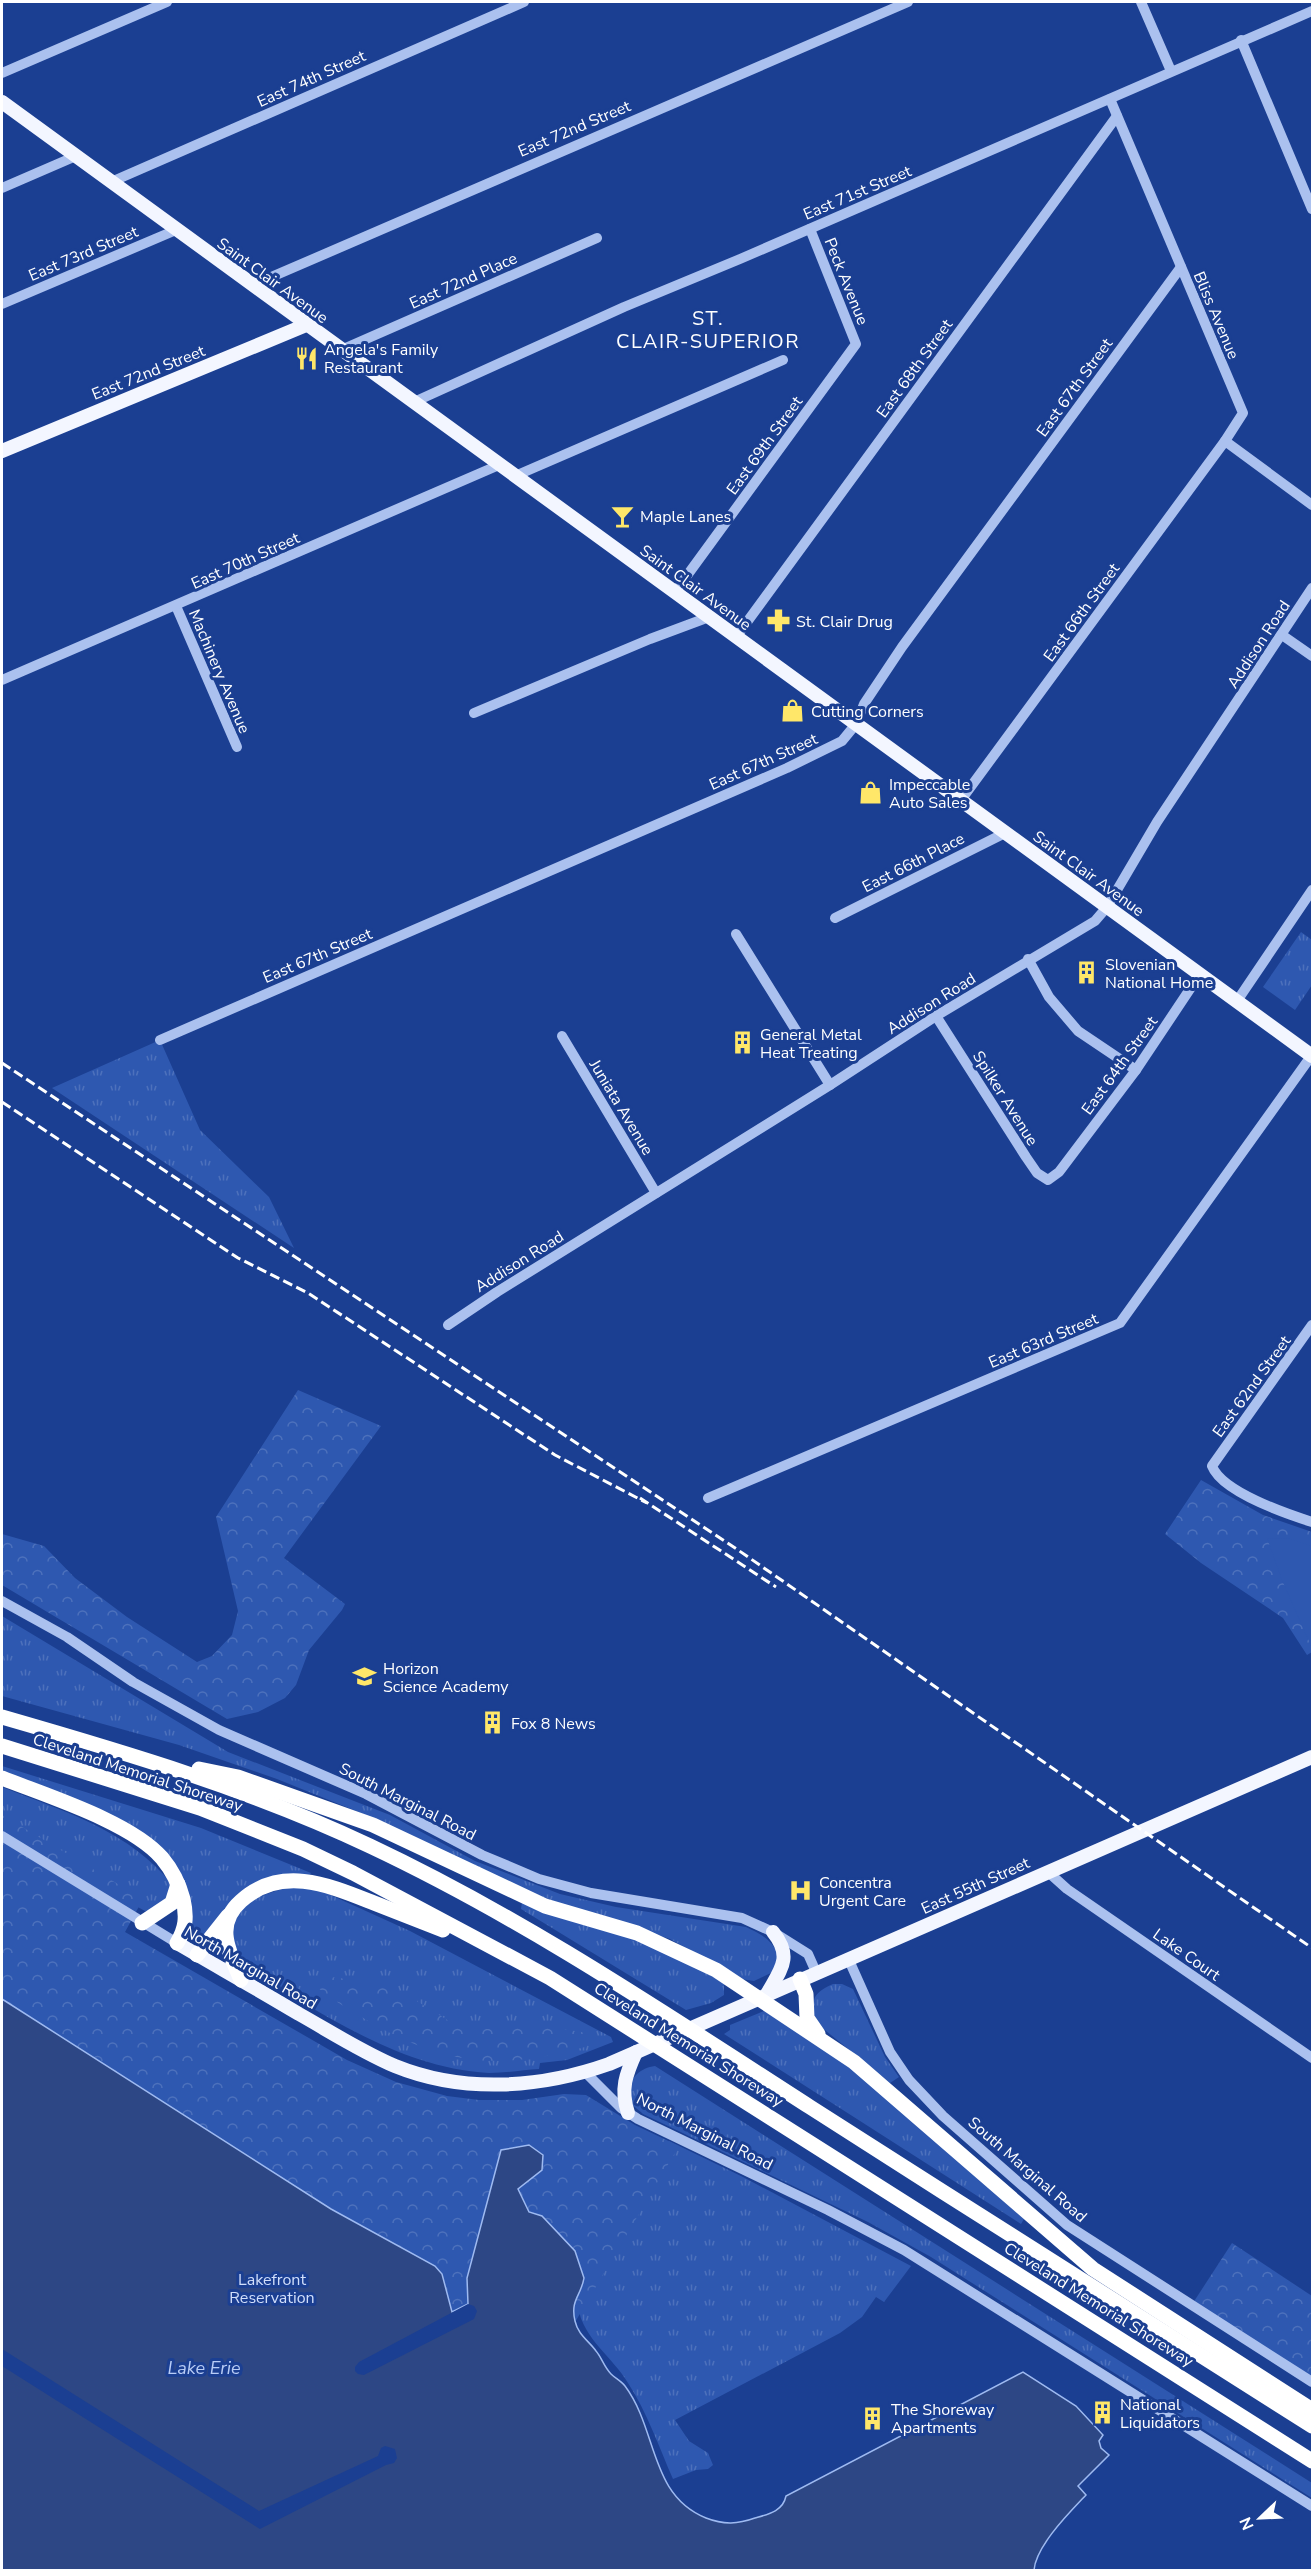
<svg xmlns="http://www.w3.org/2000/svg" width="1314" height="2572" viewBox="0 0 1314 2572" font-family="'Nunito Sans',sans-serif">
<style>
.grass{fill:url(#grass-tufts)}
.forest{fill:url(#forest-crowns)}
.pitch{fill:#2e58b0}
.water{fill:#2d4785;stroke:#9ebaf1;stroke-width:1.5}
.pier{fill:#1b3f92}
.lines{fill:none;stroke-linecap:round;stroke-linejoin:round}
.minor{stroke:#abc1ef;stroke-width:10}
.major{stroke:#f3f6ff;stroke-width:14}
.highway{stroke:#fff;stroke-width:15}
.rail{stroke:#fff;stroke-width:3;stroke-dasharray:10 4.5;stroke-linecap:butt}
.labels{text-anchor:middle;stroke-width:6;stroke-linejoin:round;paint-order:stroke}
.street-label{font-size:16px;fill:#fff;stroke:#1b3f92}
.poi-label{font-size:16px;fill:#fff;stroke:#1b3f92;text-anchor:start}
.park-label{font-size:16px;fill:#d2dffb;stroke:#1b3f92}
.water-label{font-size:18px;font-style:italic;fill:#b8ccf6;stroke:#1b3f92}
.quarter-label{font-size:20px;letter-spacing:1.5px;fill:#fff;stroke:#1b3f92}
</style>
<defs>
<pattern id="grass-tufts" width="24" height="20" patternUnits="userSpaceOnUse" patternTransform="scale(1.5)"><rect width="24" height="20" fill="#2e58b0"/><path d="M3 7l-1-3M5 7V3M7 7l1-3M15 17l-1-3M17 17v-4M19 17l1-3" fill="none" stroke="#4d71bc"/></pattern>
<pattern id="forest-crowns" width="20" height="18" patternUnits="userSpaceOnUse" patternTransform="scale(1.5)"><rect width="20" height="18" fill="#2e58b0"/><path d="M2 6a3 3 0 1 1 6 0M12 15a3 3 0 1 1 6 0" fill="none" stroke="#4d71bc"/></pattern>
</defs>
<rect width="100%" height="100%" fill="#1b3f92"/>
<g class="grass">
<path d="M1301 932 1312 940V985L1295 1010 1263 987Z"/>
<path d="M160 1040 200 1130 269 1197 294 1248 52 1088Z"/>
<path d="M2 1616 228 1752 390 1815 475 1861 560 1894 616 1907 746 1927C761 1934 771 1939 779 1955L775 1971 754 1981 741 1979 670 1939 553 1901 499 1879 361 1813 277 1779 179 1745 2 1696Z"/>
<path d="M2 1766 201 1828 311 1873 309 1876H276L199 1942 192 1938V1918L162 1850 2 1771Z"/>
<path d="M2 1787C60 1810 119 1827 163 1874 169 1881 176 1888 168 1897 163 1903 153 1911 145 1911L2 1832Z"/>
<path d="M288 1888H309L324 1892 410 1931 611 2037 613 2042 567 2060 540 2063 539 2069C523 2070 506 2073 489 2073 403 2068 333 2019 260 1978 243 1966 241 1964 235 1945 234 1941 231 1936 231 1931 229 1904 268 1892 288 1888Z"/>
<path d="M522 1902C591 1923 664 1943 724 1984V1995L711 2003 686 2010 521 1909Z"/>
<path d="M833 1984H842L853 1989 885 2057 899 2077 890 2083 815 2022C812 2000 811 1994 833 1984Z"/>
<path d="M764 2011 837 2056 1024 2219 1021 2224 724 2034 730 2030V2025Z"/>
<path d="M655 2066 1312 2483V2498L931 2257 868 2222 643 2114C640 2111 634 2107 632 2104 622 2085 637 2068 655 2066Z"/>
<path d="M669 2141 743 2177 911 2266 884 2302 876 2297 862 2317 840 2333 675 2420 689 2441 708 2453 713 2465 708 2469 696 2470 673 2479C659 2447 647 2412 628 2383 612 2356 584 2340 578 2307Z"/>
</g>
<g class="forest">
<path d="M298 1390 381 1426 284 1558 345 1604 342 1610 309 1650 296 1685 285 1698 258 1712 227 1719 2 1585V1534L44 1546 75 1578 127 1617 197 1662 212 1656 232 1635 238 1611 216 1517Z"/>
<path d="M1201 1480 1263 1515 1312 1532V1652L1307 1655 1283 1618 1201 1563 1165 1534Z"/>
<path d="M2 1815 143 1899 125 1932 347 2060 396 2082 447 2096 479 2100H522L564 2094 586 2095 635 2125 679 2146 509 2434 2 2398Z"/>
<path d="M323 1976 363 1981 407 1995 457 2026 487 2029 539 2025 593 2034 585 2047C502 2069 451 2067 375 2025 355 2013 335 2002 317 1987Z"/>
<path d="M1232 2243 1312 2296V2382L1191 2306Z"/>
</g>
<path class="pitch" d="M1267 1538 1291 1539 1312 1546V1648L1282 1580Z"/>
<path class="water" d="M2 1999 331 2209 435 2266 442 2274 452 2312 468 2304 467 2278 501 2150 529 2145 543 2155 542 2170 518 2189 529 2212 542 2216 575 2251 584 2278C581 2296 570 2300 575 2321 578 2335 589 2341 596 2351 602 2358 604 2367 611 2374 615 2378 621 2381 625 2386 658 2430 649 2495 706 2518 724 2525 738 2524 755 2518 769 2514 783 2511 786 2496L1023 2372 1076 2406 1103 2435 1099 2441 1101 2448 1109 2455 1078 2486 1086 2495C1069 2513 1036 2546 1034 2570H2Z"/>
<g class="pier">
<path d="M468 2304 474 2306 477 2311 474 2319 364 2375 358 2374 355 2371V2367L359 2362Z"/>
<path d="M2 2349 259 2511 378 2456 381 2448 385 2446 395 2449 397 2458 394 2463 386 2465 260 2529 2 2366Z"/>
</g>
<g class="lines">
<g class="minor">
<path d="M1141 2 1171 71"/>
<path d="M1241 40 1312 209"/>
<path d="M2 73 167 2"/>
<path d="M111 182 524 2"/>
<path d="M2 188 76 156"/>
<path d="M253 285 908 2"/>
<path d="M2 304 176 230"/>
<path d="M341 350 597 238"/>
<path d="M414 402 624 307 740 259 1312 11"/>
<path d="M1225 441 1312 505"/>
<path d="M515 476 783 360"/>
<path d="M675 592 856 344 810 229"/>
<path d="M176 606 237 747"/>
<path d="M1282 635 1312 656"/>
<path d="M736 637 1117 116"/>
<path d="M2 680 499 465"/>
<path d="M474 713 650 639 709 617"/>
<path d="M961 800 1225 441 1243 413 1110 99"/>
<path d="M835 918 1005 833"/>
<path d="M736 934 830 1085"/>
<path d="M1028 959 1049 997 1078 1031 1136 1070"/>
<path d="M1237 1001 1312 890"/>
<path d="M936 1016 1026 1157 1037 1173 1048 1180 1059 1172 1136 1070 1200 974"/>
<path d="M562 1036 656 1193"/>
<path d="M160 1040 787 768 842 741 856 724 864 704 902 647 1181 267"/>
<path d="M448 1325 497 1292 830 1085 936 1016 1095 921 1107 907 1157 822 1312 588"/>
<path d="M1312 1325 1212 1466C1222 1492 1287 1514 1312 1522"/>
<path d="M708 1498 1120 1323 1312 1055"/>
<path d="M2 1601 67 1637 133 1682 219 1730 366 1794 482 1855 539 1879 591 1893 742 1918 773 1932 808 1954 816 1972"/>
<path d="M2 1836 177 1943"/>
<path d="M1047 1871 1067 1889 1312 2058"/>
<path d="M848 1958 890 2052 909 2080 943 2116 1067 2225 1312 2382"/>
<path d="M585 2072 621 2108 638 2119 828 2210 904 2250 1312 2506"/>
</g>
<g class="major">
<path d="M2 102 1312 1056"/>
<path d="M2 451 306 325"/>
<path d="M177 1943C218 1967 259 1990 299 2014 331 2032 362 2052 395 2066 464 2094 541 2088 609 2064L1312 1757"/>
<path d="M767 1994C781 1969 793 1957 773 1932"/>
<path d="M628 2113C620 2089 626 2074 636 2052"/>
</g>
<g class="highway">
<path d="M2 1717C127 1753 252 1790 370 1846 525 1919 667 2015 810 2107 977 2214 1145 2320 1312 2426"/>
<path d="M2 1746 200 1808 303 1849 353 1873 550 1978 1312 2461"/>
<path d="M199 1769 238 1777 373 1825 545 1906 637 1933 716 1970 854 2062 1093 2269 1312 2410"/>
<path d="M2 1778C47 1796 131 1822 162 1858 172 1870 179 1884 183 1899 187 1917 186 1928 177 1943"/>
<path d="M142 1923 172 1903 178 1884"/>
<path d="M197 1955 228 1916"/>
<path d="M800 1979 806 1994 807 2018 818 2034"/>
<path d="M241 1980C229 1951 214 1925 241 1901 282 1864 331 1886 374 1903 397 1912 420 1921 443 1930"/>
</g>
<g class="rail">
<path d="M2 1063 738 1550 1312 1948"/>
<path d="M2 1102 238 1258 308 1293 555 1455 647 1503"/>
<path d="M640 1498 776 1587"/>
</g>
</g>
<defs>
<symbol id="restaurant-bare" viewBox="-9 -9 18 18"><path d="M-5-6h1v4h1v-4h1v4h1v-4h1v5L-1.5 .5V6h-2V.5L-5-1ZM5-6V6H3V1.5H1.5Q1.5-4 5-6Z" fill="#ffe769" stroke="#1b3f92" stroke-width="2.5" paint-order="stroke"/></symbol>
<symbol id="bar-bare" viewBox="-9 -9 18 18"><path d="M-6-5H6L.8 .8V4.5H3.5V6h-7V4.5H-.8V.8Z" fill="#ffe769" stroke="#1b3f92" stroke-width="2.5" paint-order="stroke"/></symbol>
<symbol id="pharmacy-bare" viewBox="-9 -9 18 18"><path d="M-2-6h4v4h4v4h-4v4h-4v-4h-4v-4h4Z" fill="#ffe769" stroke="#1b3f92" stroke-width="2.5" paint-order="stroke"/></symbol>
<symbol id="shop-bare" viewBox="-9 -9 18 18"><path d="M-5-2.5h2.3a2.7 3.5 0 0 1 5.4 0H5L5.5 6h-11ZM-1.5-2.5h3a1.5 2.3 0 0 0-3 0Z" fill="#ffe769" stroke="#1b3f92" stroke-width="2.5" paint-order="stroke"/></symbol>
<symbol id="building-bare" viewBox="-9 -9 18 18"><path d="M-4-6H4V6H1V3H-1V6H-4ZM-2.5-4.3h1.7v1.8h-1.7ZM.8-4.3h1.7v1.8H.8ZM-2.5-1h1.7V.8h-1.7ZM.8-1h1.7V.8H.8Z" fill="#ffe769" stroke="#1b3f92" stroke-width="2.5" paint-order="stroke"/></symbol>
<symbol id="school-bare" viewBox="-9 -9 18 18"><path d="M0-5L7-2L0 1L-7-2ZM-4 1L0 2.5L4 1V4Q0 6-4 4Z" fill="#ffe769" stroke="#1b3f92" stroke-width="2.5" paint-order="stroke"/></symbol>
<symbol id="hospital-bare" viewBox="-9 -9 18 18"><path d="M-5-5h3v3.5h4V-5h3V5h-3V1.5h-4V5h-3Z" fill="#ffe769" stroke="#1b3f92" stroke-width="2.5" paint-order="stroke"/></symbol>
</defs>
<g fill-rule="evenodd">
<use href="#restaurant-bare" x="290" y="342" width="33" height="33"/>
<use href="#bar-bare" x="606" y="500" width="33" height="33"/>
<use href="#pharmacy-bare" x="762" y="604" width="33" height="33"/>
<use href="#shop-bare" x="776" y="694" width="33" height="33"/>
<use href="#shop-bare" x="854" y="776" width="33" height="33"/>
<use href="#building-bare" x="1070" y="956" width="33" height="33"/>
<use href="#building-bare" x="726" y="1026" width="33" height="33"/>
<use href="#school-bare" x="348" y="1660" width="33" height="33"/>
<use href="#building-bare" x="476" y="1706" width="33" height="33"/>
<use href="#hospital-bare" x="784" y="1874" width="33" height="33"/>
<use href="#building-bare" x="1086" y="2396" width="33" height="33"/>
<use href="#building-bare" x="856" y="2402" width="33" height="33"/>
</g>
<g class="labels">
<g class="street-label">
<text transform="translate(311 78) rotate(-24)" y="6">East 74th Street</text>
<text transform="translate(574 128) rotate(-23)" y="6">East 72nd Street</text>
<text transform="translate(857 192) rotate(-23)" y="6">East 71st Street</text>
<text transform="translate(83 253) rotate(-23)" y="6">East 73rd Street</text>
<text transform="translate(273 280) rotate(36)" y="6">Saint Clair Avenue</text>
<text transform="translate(463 280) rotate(-24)" y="6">East 72nd Place</text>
<text transform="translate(847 281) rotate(68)" y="6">Peck Avenue</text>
<text transform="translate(1217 315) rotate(67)" y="6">Bliss Avenue</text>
<text transform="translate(914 368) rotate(-54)" y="6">East 68th Street</text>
<text transform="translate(148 372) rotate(-22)" y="6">East 72nd Street</text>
<text transform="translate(1074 387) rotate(-54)" y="6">East 67th Street</text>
<text transform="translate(764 445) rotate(-54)" y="6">East 69th Street</text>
<text transform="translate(245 560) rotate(-24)" y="6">East 70th Street</text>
<text transform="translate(696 587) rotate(36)" y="6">Saint Clair Avenue</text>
<text transform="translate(1081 612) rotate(-54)" y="6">East 66th Street</text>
<text transform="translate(1258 644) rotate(-57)" y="6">Addison Road</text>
<text transform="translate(220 671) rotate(67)" y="6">Machinery Avenue</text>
<text transform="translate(763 761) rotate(-24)" y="6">East 67th Street</text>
<text transform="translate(913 862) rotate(-27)" y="6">East 66th Place</text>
<text transform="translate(1089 873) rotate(36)" y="6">Saint Clair Avenue</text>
<text transform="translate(317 955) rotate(-23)" y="6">East 67th Street</text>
<text transform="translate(931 1003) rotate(-32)" y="6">Addison Road</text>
<text transform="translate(1119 1065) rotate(-54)" y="6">East 64th Street</text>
<text transform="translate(1006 1098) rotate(58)" y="6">Spilker Avenue</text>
<text transform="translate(622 1107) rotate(59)" y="6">Juniata Avenue</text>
<text transform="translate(519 1261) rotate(-32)" y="6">Addison Road</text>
<text transform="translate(1043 1340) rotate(-23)" y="6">East 63rd Street</text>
<text transform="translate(1251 1386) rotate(-54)" y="6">East 62nd Street</text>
<text transform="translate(138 1772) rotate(18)" y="6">Cleveland Memorial Shoreway</text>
<text transform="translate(408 1801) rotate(27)" y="6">South Marginal Road</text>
<text transform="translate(975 1885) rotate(-24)" y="6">East 55th Street</text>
<text transform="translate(1187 1954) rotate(35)" y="6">Lake Court</text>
<text transform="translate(251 1967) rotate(30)" y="6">North Marginal Road</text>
<text transform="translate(689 2044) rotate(32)" y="6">Cleveland Memorial Shoreway</text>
<text transform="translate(705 2131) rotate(27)" y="6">North Marginal Road</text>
<text transform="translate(1028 2169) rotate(41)" y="6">South Marginal Road</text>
<text transform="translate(1099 2304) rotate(32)" y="6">Cleveland Memorial Shoreway</text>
</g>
<g class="poi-label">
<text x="324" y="355">Angela's Family<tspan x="324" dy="18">Restaurant</tspan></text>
<text x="640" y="522">Maple Lanes</text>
<text x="796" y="627">St. Clair Drug</text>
<text x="811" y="717">Cutting Corners</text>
<text x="889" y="790">Impeccable<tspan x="889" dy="18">Auto Sales</tspan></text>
<text x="1105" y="970">Slovenian<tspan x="1105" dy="18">National Home</tspan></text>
<text x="760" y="1040">General Metal<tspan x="760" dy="18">Heat Treating</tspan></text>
<text x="383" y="1674">Horizon<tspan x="383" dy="18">Science Academy</tspan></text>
<text x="511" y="1729">Fox 8 News</text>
<text x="819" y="1888">Concentra<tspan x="819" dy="18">Urgent Care</tspan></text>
<text x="1120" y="2410">National<tspan x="1120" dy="18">Liquidators</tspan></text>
<text x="891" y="2415">The Shoreway<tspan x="891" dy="18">Apartments</tspan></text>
</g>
<g class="park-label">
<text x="272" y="2285">Lakefront<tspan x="272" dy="18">Reservation</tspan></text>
</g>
<g class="water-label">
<text x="204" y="2374">Lake Erie</text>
</g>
<g class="quarter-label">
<text x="708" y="325">ST.<tspan x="708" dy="23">CLAIR-SUPERIOR</tspan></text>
</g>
</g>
<rect width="1314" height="2572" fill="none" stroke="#ffffff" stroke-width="6"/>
<g transform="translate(1260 2518) rotate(247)" stroke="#1b3f92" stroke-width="4.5" paint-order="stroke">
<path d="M0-4.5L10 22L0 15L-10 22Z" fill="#ffffff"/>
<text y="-9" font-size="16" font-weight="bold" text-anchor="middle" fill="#ffffff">N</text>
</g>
</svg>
